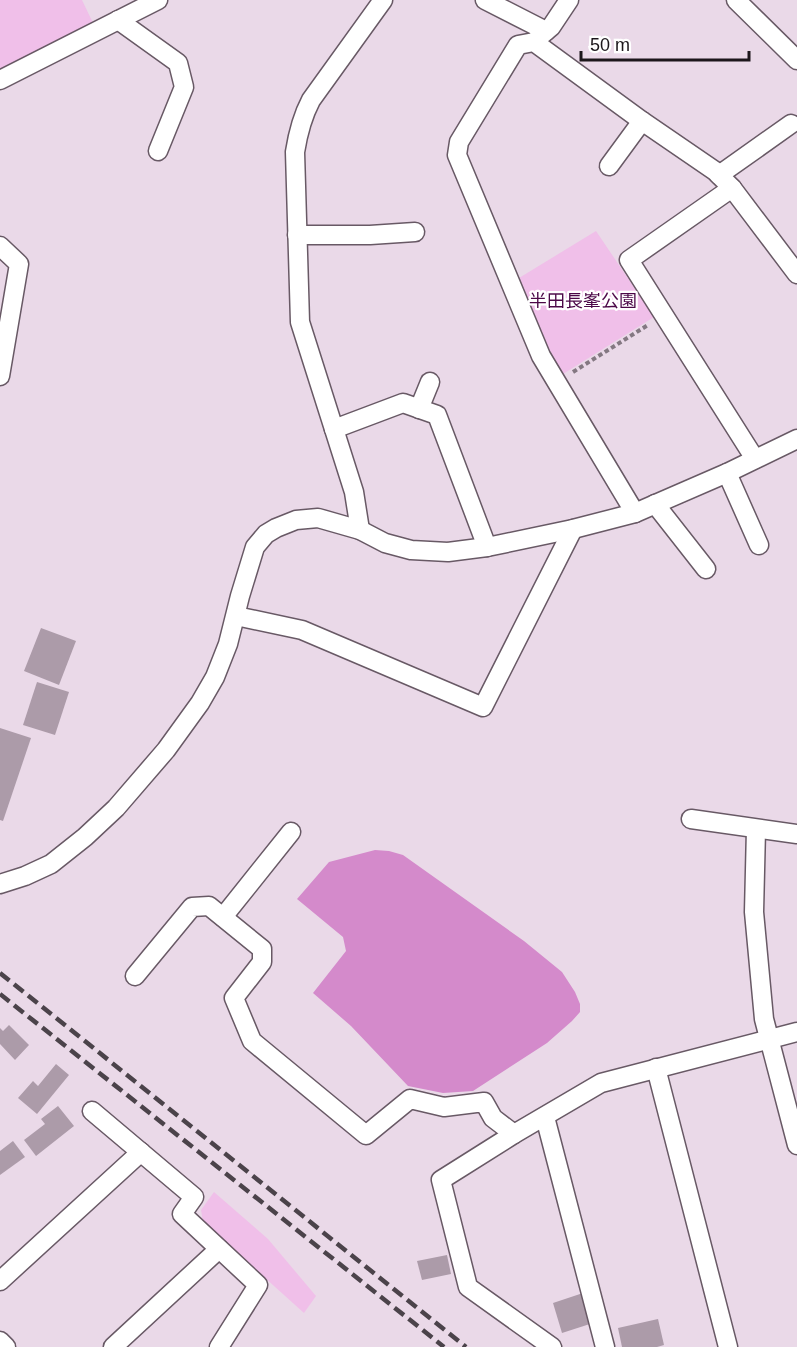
<svg xmlns="http://www.w3.org/2000/svg" width="797" height="1347" viewBox="0 0 797 1347" font-family="Arial,'Noto Sans JP',sans-serif">
<style>
.green{fill:#f0bfe9}
.water{fill:#d48acb}
.building{fill:#ac9ba9}
.lines{fill:none;stroke-linecap:round;stroke-linejoin:round}
.street-casing{stroke:#685965;stroke-width:21}
.path{stroke:#847882;stroke-width:4;stroke-dasharray:4.5 3;stroke-linecap:butt}
.street{stroke:#fff;stroke-width:18}
.rail{stroke:#4b434a;stroke-width:4.5;stroke-dasharray:12 6;stroke-linecap:butt}
.labels{text-anchor:middle;stroke-width:4.5;stroke-linejoin:round;paint-order:stroke}
.park-label{font-size:18px;fill:#4c0848;stroke:#fff}
</style>
<rect width="100%" height="100%" fill="#ead9e8"/>
<g class="green">
<path d="M0 0H82L93 23 0 69Z"/>
<path d="M596 231 654 317 563 374 550 351 519 278Z"/>
<path d="M214 1192 268 1239 316 1296 304 1313 203 1222 201 1210Z"/>
</g>
<path class="water" d="M375 850 389 851 403 855 524 941 562 972 575 992 580 1004V1012L572 1021 547 1043 473 1091 443 1093 408 1086 351 1026 313 993 346 951 343 937 297 899 329 862Z"/>
<g class="building">
<path d="M41 628 76 641 59 685 24 671Z"/>
<path d="M37 682 69 692 55 735 23 725Z"/>
<path d="M0 728 31 738 3 821 0 820Z"/>
<path d="M9 1025 29 1045 15 1060 0 1044V1028L3 1031Z"/>
<path d="M56 1064 69 1075 37 1114 18 1098 33 1081 38 1086Z"/>
<path d="M58 1106 74 1126 36 1156 24 1140 45 1124 41 1119Z"/>
<path d="M13 1141 25 1157 0 1175V1151Z"/>
<path d="M447 1255 451 1274 422 1280 417 1261Z"/>
<path d="M583 1293 593 1323 562 1333 553 1303Z"/>
<path d="M658 1319 664 1345 657 1347H622L618 1328Z"/>
</g>
<g class="lines">
<defs>
<g id="street">
<path d="M485 0 546 31"/>
<path d="M736 0 797 60"/>
<path d="M118 20 178 63 184 87 158 151"/>
<path d="M538 38 551 27 569 0"/>
<path d="M0 80 158 0"/>
<path d="M609 166 642 121"/>
<path d="M719 175 791 124"/>
<path d="M732 188 629 260 755 459"/>
<path d="M297 235H370L415 232"/>
<path d="M0 246 19 264 0 376"/>
<path d="M419 409 430 382"/>
<path d="M334 429 403 403 437 415 487 547"/>
<path d="M727 473 759 545"/>
<path d="M655 504 706 569"/>
<path d="M635 513 541 356 457 155 459 142 518 45 534 42 642 121 715 171 732 188 797 274"/>
<path d="M360 530 354 492 300 322 295 152C298 133 302 117 311 100L383 0"/>
<path d="M236 616 302 630 483 707 573 529"/>
<path d="M691 819 797 834"/>
<path d="M756 829 754 912 764 1019 797 1145"/>
<path d="M0 884 25 876 51 864 85 837 116 808 166 750 200 703 215 677 228 644 240 596 255 547 266 534 276 528 296 520 318 518 360 530 385 543 411 550 448 552 487 547 573 529 635 513 727 473 797 439"/>
<path d="M223 917 291 832"/>
<path d="M135 976 192 907 209 906 262 949V962L234 998 252 1041 366 1135 410 1099 444 1107 484 1102 493 1118 514 1134"/>
<path d="M656 1068 728 1347"/>
<path d="M92 1111 194 1197 182 1214 258 1285 219 1347"/>
<path d="M545 1117 605 1347"/>
<path d="M0 1281 141 1152"/>
<path d="M0 1341 6 1347"/>
<path d="M113 1347 219 1249"/>
<path d="M552 1347 468 1287 441 1180 514 1134 601 1083 797 1032"/>
</g>
</defs>
<use href="#street" class="street-casing"/>
<path class="path" d="M573 372 648 325"/>
<use href="#street" class="street"/>
<g class="rail">
<path d="M0 973 466 1347"/>
<path d="M0 994 444 1347"/>
</g>
</g>
<g class="labels">
<g class="park-label">
<text x="583" y="307">半田長峯公園</text>
</g>
</g>
<path d="M581 51v9h168v-9" fill="none" stroke="#1c161b" stroke-width="3"/>
<text x="590" y="51" font-size="18" fill="#1c161b" stroke="#ffffff" stroke-width="4.5" paint-order="stroke">50 m</text>
</svg>
